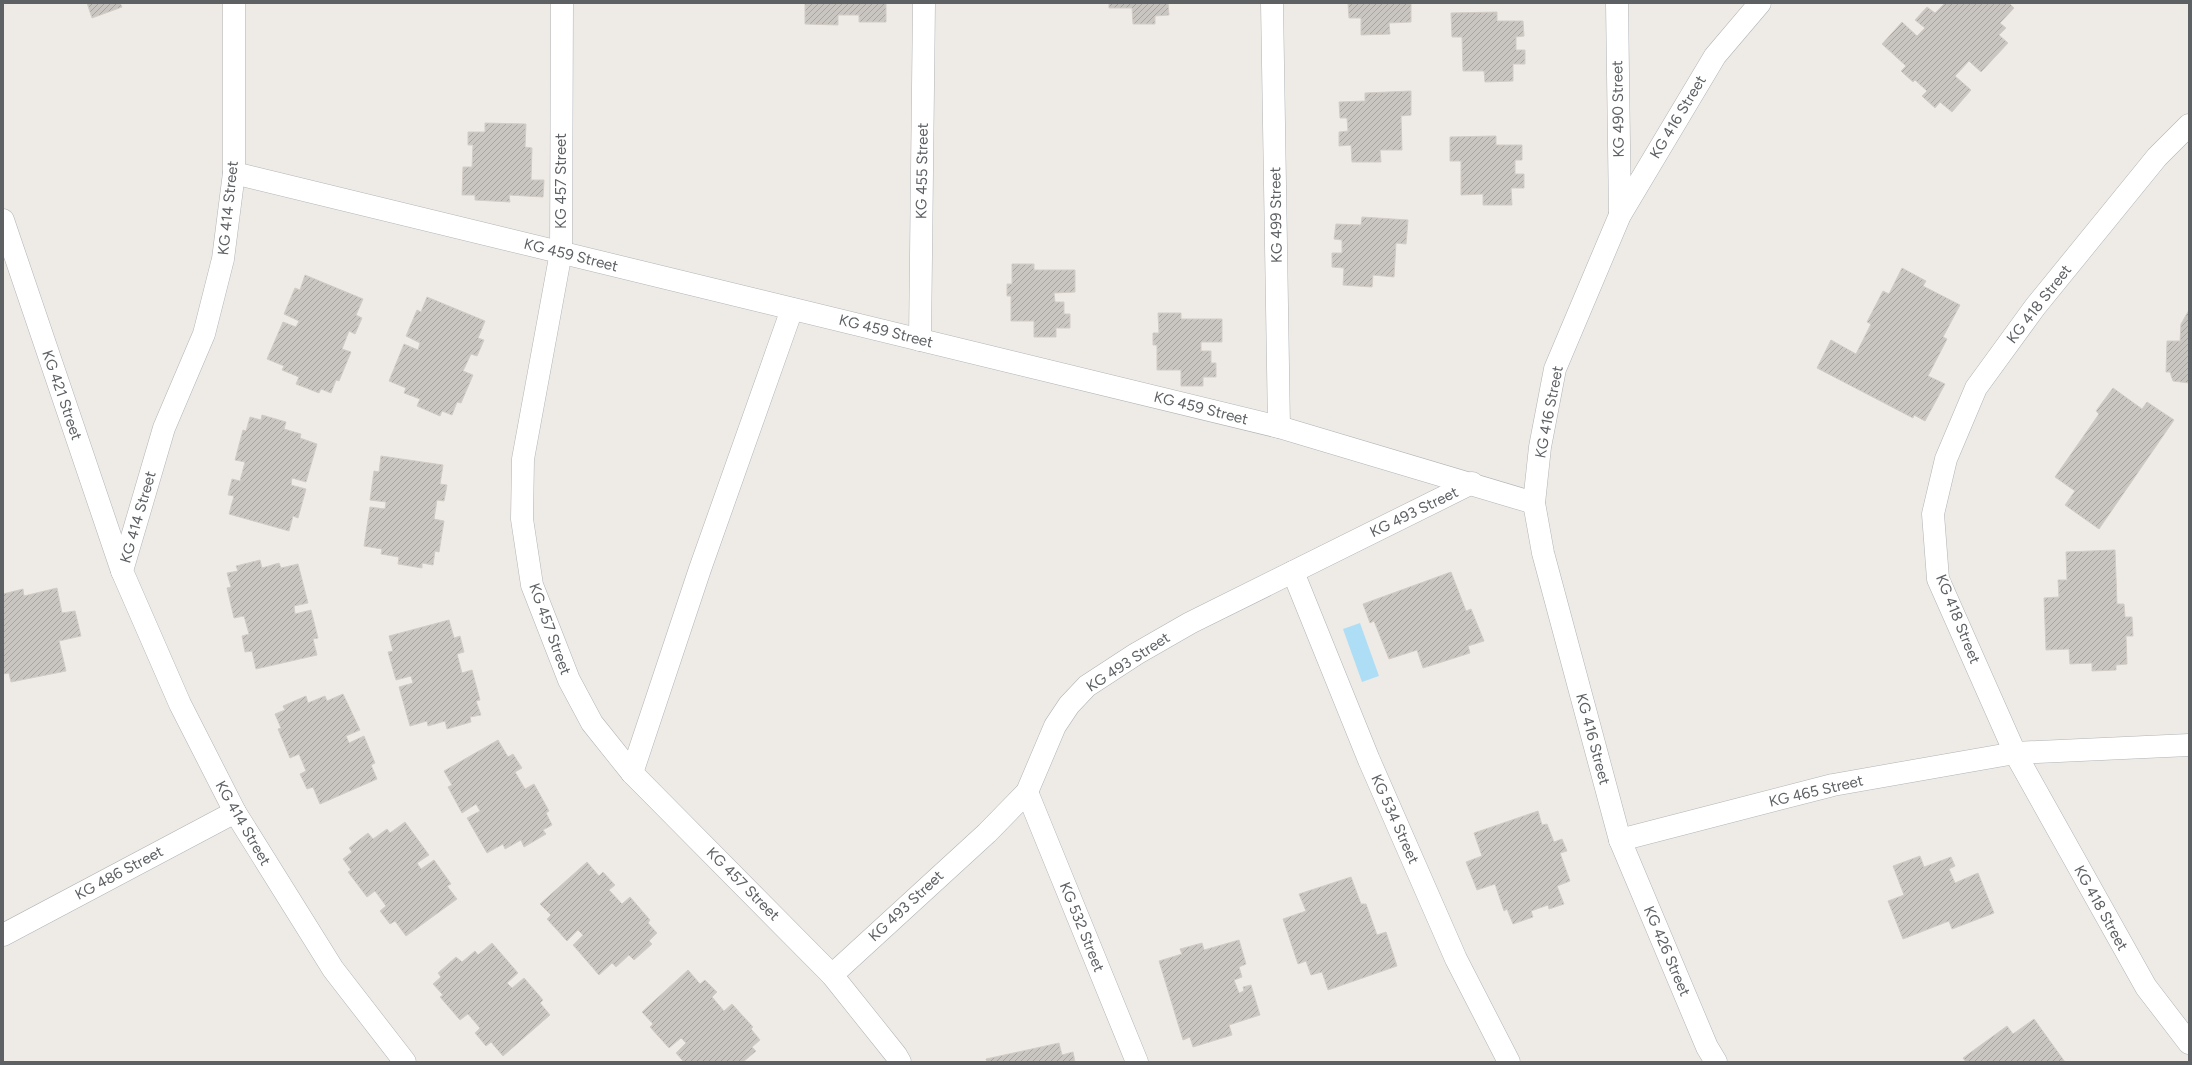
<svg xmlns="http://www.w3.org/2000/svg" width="2192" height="1065" viewBox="0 0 2192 1065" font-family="Figtree,sans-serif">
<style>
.water{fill:#aedef5}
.building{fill:url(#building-hatch);stroke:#d2ccc5}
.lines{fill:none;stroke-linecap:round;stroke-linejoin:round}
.minor-casing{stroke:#b1b3b6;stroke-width:23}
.minor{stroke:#fff;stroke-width:22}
.labels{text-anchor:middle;stroke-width:4;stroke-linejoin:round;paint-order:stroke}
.street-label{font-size:15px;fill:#5d6164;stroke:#fff}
</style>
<defs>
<pattern id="building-hatch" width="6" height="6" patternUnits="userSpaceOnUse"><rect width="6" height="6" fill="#c9c6c2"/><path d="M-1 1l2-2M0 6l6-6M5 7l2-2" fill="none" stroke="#a6a4a1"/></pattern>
</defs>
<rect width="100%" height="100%" fill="#eeebe6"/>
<path class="water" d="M1360 623 1379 676 1362 682 1343 629Z"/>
<g class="building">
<path d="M87 3H120L122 7 92 18Z"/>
<path d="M805 3H886V22H859V15H838V25L805 24Z"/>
<path d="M1109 3H1168L1169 15 1155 16V24H1133L1132 8H1109Z"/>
<path d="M1357 3H1411V22L1389 23 1390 34 1361 35V18H1349L1348 4Z"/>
<path d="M1945 3H2009L2014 8 2000 23 2006 28 1999 35 2008 43 1981 72 1969 61 1955 76 1971 90 1952 112 1940 102 1935 108 1922 96 1927 91 1915 80 1913 82 1901 71 1906 66 1882 44 1902 22 1917 36 1925 28 1915 20 1927 7 1935 13Z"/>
<path d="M1497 12V21H1523L1524 36 1516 37V50H1525V64H1513V81L1485 82 1484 71H1463L1462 37H1452L1451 13Z"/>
<path d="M1411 91V115L1401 116 1402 150H1380L1381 162H1352L1351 145 1339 146V132L1348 131 1347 118H1340L1339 102 1365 101V93Z"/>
<path d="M485 123 526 124 525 147 532 148 531 180H544L543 197 509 195 510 202 475 200V195H462L463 167H472L473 145H468V132H485Z"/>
<path d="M1496 136V145H1522V160H1515V174H1524V188H1511L1512 205H1483V194L1461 195V161H1450V137Z"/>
<path d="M1362 217 1408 220 1406 244 1396 243 1394 277 1373 275 1372 287 1343 285 1344 268 1332 267V253H1342V240L1334 239 1336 224 1361 225Z"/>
<path d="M1012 264H1034V270H1075V292L1054 293 1055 302H1064V314H1070V328H1056V337H1034V321H1011V296H1007V284H1012Z"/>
<path d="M1902 268 1926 281 1923 286 1960 305 1943 337 1947 339 1928 376 1945 384 1925 421 1914 415 1913 418 1817 368 1831 340 1856 354 1871 324 1867 322 1883 291 1889 294Z"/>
<path d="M305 275 363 299 356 315 362 318 355 334 349 331 342 349 351 352 339 381 336 380 331 393 321 389 319 393 296 384 299 377 282 370 284 366 267 359 283 322 296 327 299 321 284 314 295 288 300 290Z"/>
<path d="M427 297 485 321 478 338 484 340 477 356 471 354 463 371 473 375 461 403 457 402 452 415 442 411 440 416 417 406 420 399 404 393 406 388 389 381 404 344 418 350 420 343 406 336 417 310 421 312Z"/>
<path d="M2189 310V383L2173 381 2170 372H2166L2167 341H2180L2181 324Z"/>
<path d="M1158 313H1181V319H1222V342H1201V351H1211V363H1216V377H1203V386H1181V370H1157V345H1153V333H1159Z"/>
<path d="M2113 388 2142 409 2147 402 2174 420 2099 529 2065 505 2075 491 2055 477 2099 414 2096 411Z"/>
<path d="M262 415 286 422 284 429 301 434 300 438 317 444 306 482 292 478 291 485 306 489 298 518 293 516 289 531 229 514 234 496 228 495 232 479 240 481 245 462 235 460 243 430 246 431 250 417 261 420Z"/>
<path d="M381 456 443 465 440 484 447 485 444 501 437 500 434 519 444 521 439 552 435 551 433 565 422 563V568L398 564 399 557 381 554 382 549 364 546 370 507 385 509 386 502 370 500 374 471 379 472Z"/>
<path d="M2115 550 2117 604H2124L2125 617H2132L2133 636H2126L2127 664 2116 665V670L2092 671V663L2070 664 2069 649 2046 650 2044 598 2059 597 2058 580H2067L2066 552Z"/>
<path d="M260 560 262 568 279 563 281 568 298 564 308 603 294 606 295 614 311 610 318 638 313 639 317 655 256 669 252 651 245 652 242 636 249 634 244 616 234 618 227 588 231 587 227 573 238 571 236 566Z"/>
<path d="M1451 572 1466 611 1471 609 1484 641 1468 646 1470 653 1423 668 1417 650 1389 659 1374 621 1370 623 1363 604Z"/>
<path d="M57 588 62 613 75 611 81 636 59 641 66 671 11 682 9 673 3 674V594L23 589 24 596Z"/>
<path d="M449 620 454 638 460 636 464 652 457 654 462 673 472 670 480 700 476 701 481 715 470 717 471 722 447 729 445 721 428 726 427 721 410 726 399 687 413 683 411 676 396 680 388 652 393 651 389 636Z"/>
<path d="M343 694 360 730 346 736 349 743 364 736 375 763 371 765 377 779 320 804 313 787 307 789 300 774 306 771 299 754 290 758 278 729 281 728 275 714 285 710 283 706 306 696 308 703 325 696 327 701Z"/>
<path d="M498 740 508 757 513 754 522 768 515 772 525 789 534 784 549 811 546 813 552 825 543 830 546 834 524 847 521 840 505 849 503 844 487 853 467 818 480 811 476 804 462 813 448 787 452 785 444 771Z"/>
<path d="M1538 811 1542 825 1547 824 1554 842 1562 839 1567 851 1560 853 1570 881 1557 886 1564 904 1549 909 1548 905 1531 911 1533 917 1513 924 1507 909 1504 911 1495 884 1477 890 1466 862 1482 856 1474 833Z"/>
<path d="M405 822 429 855 417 863 421 869 434 860 451 884 447 886 457 899 406 936 395 921 390 924 380 911 386 906 375 891 367 897 348 872 351 870 343 859 352 852 349 848 368 833 373 839 387 829 390 833Z"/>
<path d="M1920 856 1924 867 1951 857 1955 866 1949 869 1955 883 1978 873 1994 913 1952 929 1949 921 1903 939 1888 901 1904 895 1893 866Z"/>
<path d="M587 862 599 876 603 872 615 885 609 890 622 904 630 897 650 920 648 923 657 933 649 941 652 944 634 960 629 955 616 967 612 963 599 975 573 945 583 935 578 930 567 941 547 919 551 915 540 904Z"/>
<path d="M1351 877 1361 904H1366L1377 935 1386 932 1397 966 1328 990 1322 972 1311 975 1306 961 1298 964 1283 919 1306 911 1299 894Z"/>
<path d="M1239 940 1246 964 1239 967 1242 977 1234 980 1239 993 1244 991 1243 987 1251 985 1260 1015 1229 1025 1232 1035 1193 1047 1190 1037 1183 1040 1159 961 1182 954 1180 949 1202 943 1204 950Z"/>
<path d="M492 943 518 973 507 983 512 988 524 978 543 1000 540 1003 550 1015 503 1056 491 1042 486 1046 475 1033 480 1028 468 1014 460 1020 440 997 443 995 433 984 441 977 438 973 456 957 462 962 475 951 478 955Z"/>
<path d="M688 970 700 984 705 980 717 992 712 997 724 1011 732 1004 753 1027 751 1029 760 1040 752 1047 756 1051 743 1062H684L676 1053 686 1043 681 1038 669 1048 650 1027 653 1024 642 1012Z"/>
<path d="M2034 1019 2065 1062H1966L1963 1058 2007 1026 2013 1034Z"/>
<path d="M1059 1043 1062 1055 1073 1052 1075 1062H987L986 1059Z"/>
</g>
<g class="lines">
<defs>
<g id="minor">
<path d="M234 3V173L223 259 204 334 164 428 122 571 180 704 235 812 333 969 405 1062"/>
<path d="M562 3 561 252 523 459 522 519 532 585 569 680 592 723 632 773 832 975 896 1055 900 1062"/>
<path d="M1272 3 1279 427"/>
<path d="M1617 3 1620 215"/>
<path d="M2189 125 2157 157 2035 307 1976 388 1946 459 1933 514 1938 579 2015 753 2146 987 2189 1043"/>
<path d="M234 173 1279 427 1534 503"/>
<path d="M3 220 122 571"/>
<path d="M920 340 924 3"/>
<path d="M1293 572 1369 760 1456 959 1509 1062"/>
<path d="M632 773 700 569 792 309"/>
<path d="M1027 792 1137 1062"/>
<path d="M1620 840 1833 785 2015 753 2189 745"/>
<path d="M3 935 235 812"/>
<path d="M832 975 987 833 1027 792 1055 726 1069 705 1087 686 1136 654 1190 623 1472 483"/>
<path d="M1716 1062 1707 1047 1620 840 1543 553 1534 503 1540 447 1555 369 1620 215 1715 56 1760 3"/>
</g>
</defs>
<use href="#minor" class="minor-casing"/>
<use href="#minor" class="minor"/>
</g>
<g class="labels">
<g class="street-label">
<text transform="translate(1618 109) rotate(-91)" y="5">KG 490 Street</text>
<text transform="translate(1678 117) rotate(-59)" y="5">KG 416 Street</text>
<text transform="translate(922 171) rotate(-89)" y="5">KG 455 Street</text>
<text transform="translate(561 181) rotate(-90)" y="5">KG 457 Street</text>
<text transform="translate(228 208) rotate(-84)" y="5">KG 414 Street</text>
<text transform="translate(1276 215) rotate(-91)" y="5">KG 499 Street</text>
<text transform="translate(571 255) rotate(14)" y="5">KG 459 Street</text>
<text transform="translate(2039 304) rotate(-52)" y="5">KG 418 Street</text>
<text transform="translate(886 331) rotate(14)" y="5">KG 459 Street</text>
<text transform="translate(62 395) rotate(71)" y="5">KG 421 Street</text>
<text transform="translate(1201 408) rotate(14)" y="5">KG 459 Street</text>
<text transform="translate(1549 412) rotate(-79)" y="5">KG 416 Street</text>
<text transform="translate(1414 512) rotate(-26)" y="5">KG 493 Street</text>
<text transform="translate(138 517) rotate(-74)" y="5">KG 414 Street</text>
<text transform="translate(1958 619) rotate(68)" y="5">KG 418 Street</text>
<text transform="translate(550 629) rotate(70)" y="5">KG 457 Street</text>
<text transform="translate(1128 662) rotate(-33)" y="5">KG 493 Street</text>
<text transform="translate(1593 739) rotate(75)" y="5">KG 416 Street</text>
<text transform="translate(1816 791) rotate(-13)" y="5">KG 465 Street</text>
<text transform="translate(1395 819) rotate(66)" y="5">KG 534 Street</text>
<text transform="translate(243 823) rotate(60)" y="5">KG 414 Street</text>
<text transform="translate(119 873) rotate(-28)" y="5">KG 486 Street</text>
<text transform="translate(743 884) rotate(45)" y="5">KG 457 Street</text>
<text transform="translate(906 906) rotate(-43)" y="5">KG 493 Street</text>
<text transform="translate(2101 908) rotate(61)" y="5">KG 418 Street</text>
<text transform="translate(1082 927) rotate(68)" y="5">KG 532 Street</text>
<text transform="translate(1667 951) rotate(67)" y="5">KG 426 Street</text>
</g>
</g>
<rect width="2192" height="1065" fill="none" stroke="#5d6164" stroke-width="8"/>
</svg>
